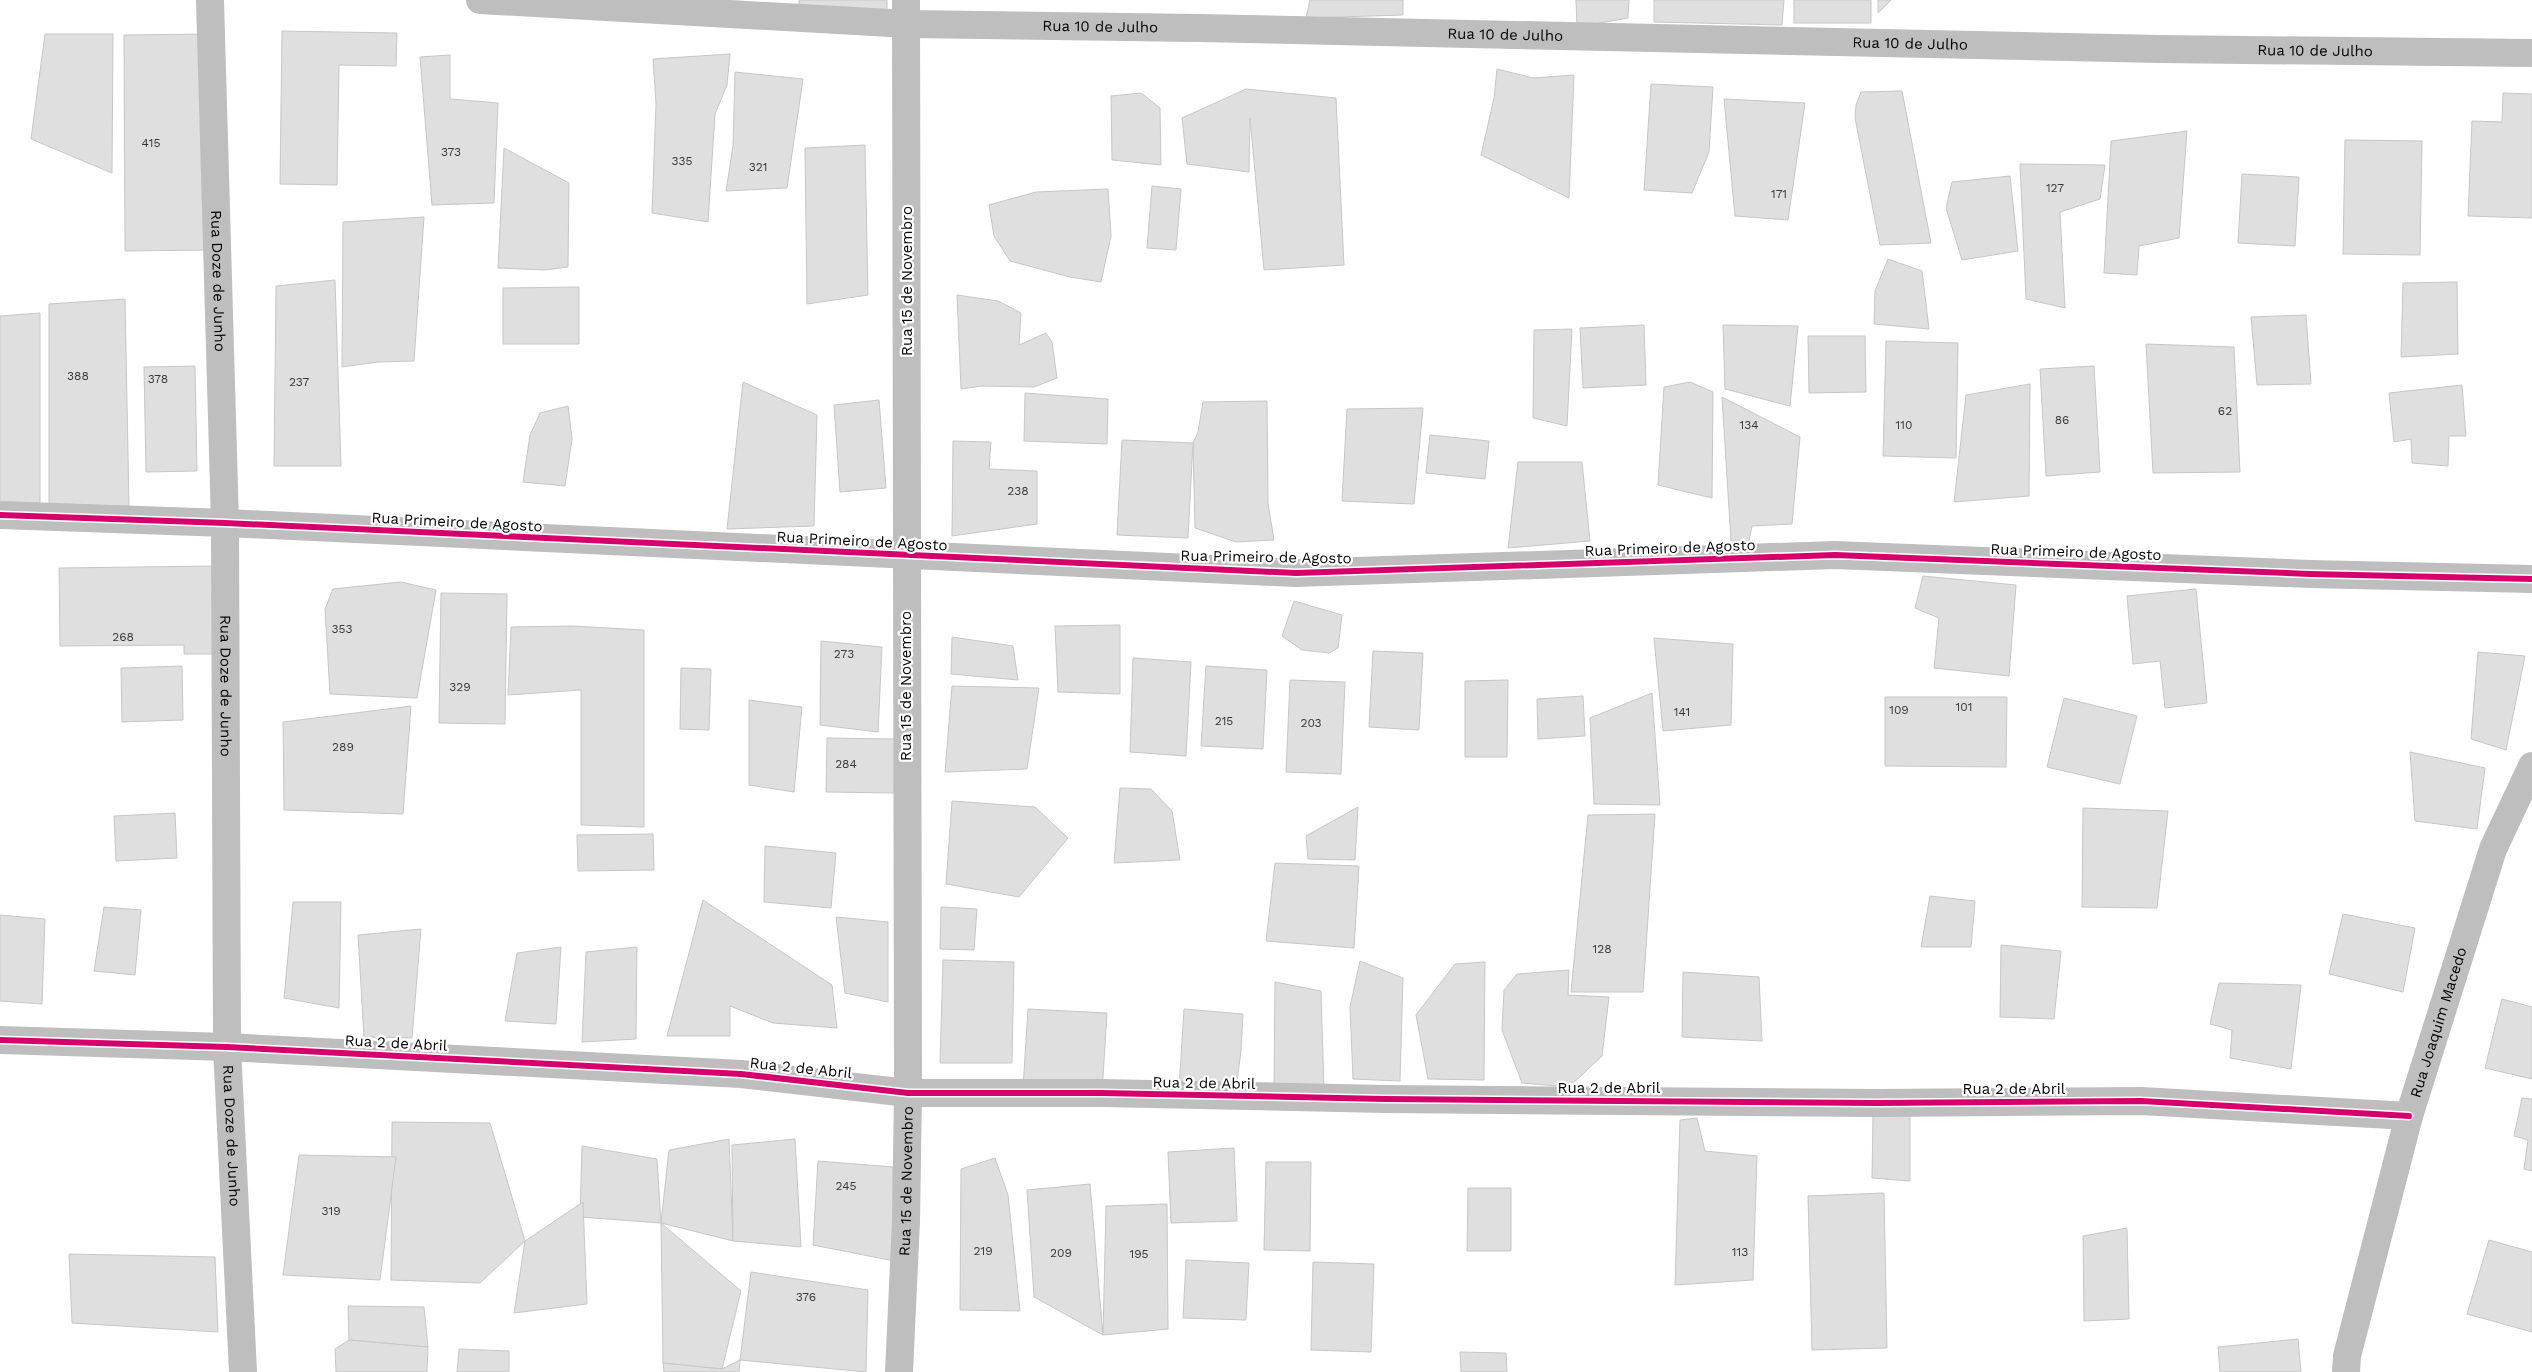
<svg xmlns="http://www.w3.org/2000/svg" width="2532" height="1372" viewBox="0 0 2532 1372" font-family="'Work Sans',sans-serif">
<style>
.building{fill:#dfdfdf;stroke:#c7c7c7}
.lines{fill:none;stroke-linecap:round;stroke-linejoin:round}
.minor{stroke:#bebebe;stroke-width:28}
.cycleway-casing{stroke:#fff;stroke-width:9}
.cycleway{stroke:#d6006c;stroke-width:6}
.labels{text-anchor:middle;stroke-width:4.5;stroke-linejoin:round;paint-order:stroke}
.number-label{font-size:12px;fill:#383838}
.street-label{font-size:15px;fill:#000;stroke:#fff}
</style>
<rect width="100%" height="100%" fill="#fff"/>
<g class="building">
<path d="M799 0H887V15L799 16Z"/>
<path d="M1310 0H1403V15L1306 18Z"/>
<path d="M1576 0H1629L1628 18 1577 27Z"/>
<path d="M1654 0H1784L1782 25 1654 22Z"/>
<rect x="1794" y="0" width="77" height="23"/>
<path d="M1878 0H1891L1878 13Z"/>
<path d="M282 31 397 33 396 66 339 65 337 185 280 184Z"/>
<path d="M45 34H113L112 173 31 139Z"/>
<path d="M207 34 208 250 125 251 124 35Z"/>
<path d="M730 54 727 85 715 114 708 222 652 213 656 104 653 59Z"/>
<path d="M450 55V99L498 103 494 203 432 205 420 57Z"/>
<path d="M1497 69 1533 78 1574 75 1569 198 1481 155 1494 98Z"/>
<path d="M735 72 803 79 787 188 726 191 733 146Z"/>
<path d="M1651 84 1713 87 1709 152 1692 193 1644 190Z"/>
<path d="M1246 89 1336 98 1344 265 1264 270 1250 118 1249 172 1187 164 1182 118Z"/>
<path d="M1902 91 1931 243 1880 245 1855 118 1856 105 1861 92Z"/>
<path d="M1141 93 1160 108 1161 165 1112 160 1111 96Z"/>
<path d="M2503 93 2532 94V218L2468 216 2472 121 2502 122Z"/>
<path d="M1724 99 1805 103 1788 220 1735 216Z"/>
<path d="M2187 131 2179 238 2139 246 2137 275 2104 273 2111 141Z"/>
<path d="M2345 140 2422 141 2420 255 2343 254Z"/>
<path d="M865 145 868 295 807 304 805 148Z"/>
<path d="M504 148 569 183 568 267 545 270 498 268Z"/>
<path d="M2020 164 2105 165 2100 199 2060 212 2065 308 2026 299Z"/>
<path d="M2242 174 2299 177 2295 246 2238 243Z"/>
<path d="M2010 176 2018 251 1962 260 1946 208 1952 182Z"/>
<path d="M1152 186 1181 189 1176 250 1147 248Z"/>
<path d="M1108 189 1111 236 1101 282 1070 277 1010 261 994 236 989 205 1036 192Z"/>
<path d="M424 217 414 361 378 362 342 367 343 222Z"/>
<path d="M1888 259 1922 271 1929 329 1874 324 1875 291Z"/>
<path d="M335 280 341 466H274L276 286Z"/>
<path d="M2457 282 2458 354 2401 357 2403 283Z"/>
<path d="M579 287V344H503V288Z"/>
<path d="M957 295 998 301 1021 313 1019 345 1046 333 1052 342 1057 378 1034 387 982 386 961 389Z"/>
<path d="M125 299 129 506H49V304Z"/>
<path d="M40 313V507L0 503V316Z"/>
<path d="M2306 315 2311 384 2257 385 2251 317Z"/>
<path d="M1644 325 1646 385 1583 388 1580 328Z"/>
<path d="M1723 325 1798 326 1790 406 1725 389Z"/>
<path d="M1572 329 1567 426 1533 418 1534 330Z"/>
<path d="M1808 336H1865L1866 392 1809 393Z"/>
<path d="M1886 341 1958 343 1956 458 1883 456Z"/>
<path d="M2146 344 2234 347 2240 472 2153 473Z"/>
<path d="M195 366 197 471 146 472 144 367Z"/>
<path d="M2094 366 2100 472 2046 476 2040 369Z"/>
<path d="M743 382 817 415 814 526 727 529Z"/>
<path d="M1690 382 1713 392 1712 498 1658 485 1664 387Z"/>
<path d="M2030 384 2029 496 1954 502 1966 395Z"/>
<path d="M2462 385 2466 436H2449L2448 466 2412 463 2411 439 2394 442 2389 393Z"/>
<path d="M1025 393 1108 399 1107 444 1024 441Z"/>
<path d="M1722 397 1800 437 1792 524 1752 526 1749 541H1731Z"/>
<path d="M879 400 886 488 840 492 834 405Z"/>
<path d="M1267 401 1268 503 1274 540 1236 542 1195 528 1193 443 1198 432 1203 402Z"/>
<path d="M568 406 572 439 565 486 523 482 530 435 540 413Z"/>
<path d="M1423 408 1414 504 1342 501 1347 409Z"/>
<path d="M1430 435 1489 441 1485 479 1426 473Z"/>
<path d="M1122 440 1193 443 1188 538 1117 535Z"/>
<path d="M953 441 991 442 989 469 1037 471V524L952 536Z"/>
<path d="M1518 462H1582L1590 541 1508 548Z"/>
<path d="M215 566V654H184V645L60 646 59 568Z"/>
<path d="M1923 576 2016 585 2009 676 1934 668 1939 618 1915 608Z"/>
<path d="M401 582 436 590 417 698 330 694 325 609 333 589Z"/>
<path d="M2196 589 2207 703 2165 708 2160 661 2133 664 2127 596Z"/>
<path d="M441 593 507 594 505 724 439 723Z"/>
<path d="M1294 601 1342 615 1338 648 1329 653 1302 650 1282 636Z"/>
<path d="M1120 625V694L1058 692 1055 626Z"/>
<path d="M572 626 644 630V827L581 825V690L508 695 511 627Z"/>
<path d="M952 637 1013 646 1018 680 951 674Z"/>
<path d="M1654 638 1733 644 1731 725 1663 731Z"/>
<path d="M821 641 882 647 878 732 820 725Z"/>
<path d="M1373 651 1423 653 1419 730 1369 727Z"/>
<path d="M2478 652 2525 656 2506 750 2471 739Z"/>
<path d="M1133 658 1191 662 1186 756 1130 752Z"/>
<path d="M182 666 183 720 122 722 121 668Z"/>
<path d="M1206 666 1267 670 1263 749 1201 746Z"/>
<path d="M681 668 711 669 709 730 680 729Z"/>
<path d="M1290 680 1345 682 1341 774 1286 772Z"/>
<path d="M1508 680 1507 757H1465V681Z"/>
<path d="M952 686 1039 688 1027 769 945 772Z"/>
<path d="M1652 693 1660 805 1594 804 1590 718Z"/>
<path d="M1583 696 1585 736 1538 739 1537 699Z"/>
<path d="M1885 697H2007L2006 767 1885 766Z"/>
<path d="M2064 698 2137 716 2120 784 2047 767Z"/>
<path d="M749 700 802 707 794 792 749 785Z"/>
<path d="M411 706 403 814 284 810 283 722Z"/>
<path d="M827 738 895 739 894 793 826 792Z"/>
<path d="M2410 752 2485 768 2477 829 2415 821Z"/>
<path d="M1120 788 1151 789 1172 811 1180 860 1114 863Z"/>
<path d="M952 801 1035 807 1068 838 1019 897 946 884Z"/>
<path d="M1358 807 1355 860 1308 859 1306 836Z"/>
<path d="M2083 808 2168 811 2157 908 2082 907Z"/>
<path d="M175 813 177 858 116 861 114 816Z"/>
<path d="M1655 814 1643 992H1571L1588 815Z"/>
<path d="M653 834 654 870 578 871 577 835Z"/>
<path d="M765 846 836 853 831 908 764 902Z"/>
<path d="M1275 863 1359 866 1354 948 1266 941Z"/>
<path d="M1930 896 1975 901 1971 947H1921Z"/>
<path d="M703 900 832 985 837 1028 773 1023 730 1006V1036H667Z"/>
<path d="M293 902H341L339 1008 284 998Z"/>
<path d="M104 907 141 910 135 975 94 971Z"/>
<path d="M941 907 977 909 974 950 940 949Z"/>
<path d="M2343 914 2415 928 2403 992 2329 974Z"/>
<path d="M0 915 45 919 42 1004 0 1001Z"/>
<path d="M836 917 888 922V1002L845 993Z"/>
<path d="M421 929 412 1038 364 1037 358 935Z"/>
<path d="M2001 945 2061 951 2054 1019 2000 1017Z"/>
<path d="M561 947 556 1024 505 1021 517 953Z"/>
<path d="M637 947 636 1039 582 1042 586 952Z"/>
<path d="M943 960 1014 962 1012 1063H940Z"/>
<path d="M1360 961 1403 978 1400 1081 1353 1079 1350 1007Z"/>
<path d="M1485 962 1484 1080 1428 1079 1416 1015 1455 964Z"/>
<path d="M1569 970 1568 995 1609 997 1602 1056 1569 1087 1522 1083 1502 1030 1504 990 1517 974Z"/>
<path d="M1683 972 1759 977 1762 1041 1682 1037Z"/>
<path d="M1275 982 1321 991 1324 1091 1274 1084Z"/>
<path d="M2219 983 2301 985 2291 1069 2230 1058 2232 1030 2210 1024Z"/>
<path d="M2502 999 2532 1007V1079L2485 1068Z"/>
<path d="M1028 1009 1107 1013 1102 1093 1023 1088Z"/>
<path d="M1184 1009 1243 1014 1241 1051 1235 1096 1179 1089Z"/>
<path d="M2522 1098 2532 1099V1171L2524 1169 2528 1140 2514 1136Z"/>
<path d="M1910 1115V1181L1872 1178 1873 1116Z"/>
<path d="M1697 1118 1705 1151 1757 1156 1753 1280 1675 1285 1680 1120Z"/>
<path d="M392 1122 490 1123 525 1241 480 1283 391 1280Z"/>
<path d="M729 1139 733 1241 661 1223 669 1150Z"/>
<path d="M795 1139 801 1247 733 1241 732 1145Z"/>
<path d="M582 1146 657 1159 661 1223 580 1217Z"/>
<path d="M1234 1148 1237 1221 1171 1223 1168 1152Z"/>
<path d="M299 1155 396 1157 380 1280 283 1275Z"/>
<path d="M995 1158 1008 1195 1020 1311 960 1310 961 1169Z"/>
<path d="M818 1161 893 1167 894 1261 813 1245Z"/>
<path d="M1266 1162H1311L1310 1251 1264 1250Z"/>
<path d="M1090 1184 1103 1335 1034 1297 1027 1190Z"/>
<path d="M1468 1188H1511V1251H1467Z"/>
<path d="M1884 1193 1887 1348 1812 1350 1808 1196Z"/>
<path d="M583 1202 587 1304 514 1313 525 1241Z"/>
<path d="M1167 1204 1168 1329 1103 1335 1106 1206Z"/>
<path d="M661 1223 741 1291 722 1369 663 1363Z"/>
<path d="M2127 1228 2129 1319 2084 1321 2083 1236Z"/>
<path d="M2489 1240 2532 1252V1332L2467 1314Z"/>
<path d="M69 1254 215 1257 218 1332 72 1323Z"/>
<path d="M1186 1260 1249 1263 1246 1320 1183 1318Z"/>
<path d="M1313 1262 1374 1264 1371 1352 1311 1350Z"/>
<path d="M751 1272 868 1290 866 1372 740 1360Z"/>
<path d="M348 1306 424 1307 428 1347 349 1340Z"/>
<path d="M2298 1339 2301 1372H2220L2218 1347Z"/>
<path d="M349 1340 428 1347 427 1372H336L335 1349Z"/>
<path d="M459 1349 509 1351V1372H457Z"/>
<path d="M1460 1352 1506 1353 1507 1372H1461Z"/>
<path d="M740 1360 739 1372H664L663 1363 722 1369Z"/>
</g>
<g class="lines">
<g class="minor">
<path id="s1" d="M210 0 225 523 227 1047 243 1372"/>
<path id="s2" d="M480 0 908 24 1198 28 2159 49 2532 53"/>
<path d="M0 515 225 523 1296 573 1835 555 2310 574 2532 579"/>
<path d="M0 1040 227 1047 741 1074 908 1093H1102L1385 1099 1877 1103 2141 1101 2409 1116"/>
<path id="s3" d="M899 1372 906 1221 908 1093 906 0"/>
<path id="s4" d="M2346 1372 2347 1356 2409 1116 2493 849 2532 766"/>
</g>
<defs>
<g id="cycleway">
<path d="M0 515 225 523 1296 573 1835 555 2310 574 2532 579"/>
<path d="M0 1040 227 1047 741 1074 908 1093H1102L1385 1099 1877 1103 2141 1101 2409 1116"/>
</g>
</defs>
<use href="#cycleway" class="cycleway-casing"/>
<use href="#cycleway" class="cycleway"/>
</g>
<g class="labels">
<g class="number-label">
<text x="151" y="147">415</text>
<text x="451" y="156">373</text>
<text x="682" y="165">335</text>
<text x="758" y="171">321</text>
<text x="2055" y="192">127</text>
<text x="1779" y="198">171</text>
<text x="78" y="380">388</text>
<text x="158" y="383">378</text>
<text x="299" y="386">237</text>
<text x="2225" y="415">62</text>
<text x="2062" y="424">86</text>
<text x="1749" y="429">134</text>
<text x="1904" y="429">110</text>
<text x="1018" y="495">238</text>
<text x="342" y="633">353</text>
<text x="123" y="641">268</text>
<text x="844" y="658">273</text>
<text x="460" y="691">329</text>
<text x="1964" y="711">101</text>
<text x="1899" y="714">109</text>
<text x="1682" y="716">141</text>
<text x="1224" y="725">215</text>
<text x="1311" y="727">203</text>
<text x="343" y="751">289</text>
<text x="846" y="768">284</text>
<text x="1602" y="953">128</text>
<text x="846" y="1190">245</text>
<text x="331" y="1215">319</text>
<text x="983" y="1255">219</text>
<text x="1740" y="1256">113</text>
<text x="1061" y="1257">209</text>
<text x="1139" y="1258">195</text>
<text x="806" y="1301">376</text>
</g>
<g class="street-label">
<text dy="5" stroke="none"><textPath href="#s2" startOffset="621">Rua 10 de Julho</textPath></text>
<text dy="5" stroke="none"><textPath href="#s2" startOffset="1026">Rua 10 de Julho</textPath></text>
<text dy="5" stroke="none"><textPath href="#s2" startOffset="1431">Rua 10 de Julho</textPath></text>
<text dy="5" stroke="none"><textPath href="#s2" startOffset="1836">Rua 10 de Julho</textPath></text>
<text dy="5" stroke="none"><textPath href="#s1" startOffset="281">Rua Doze de Junho</textPath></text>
<text transform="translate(907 281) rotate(-90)" y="5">Rua 15 de Novembro</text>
<text transform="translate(457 522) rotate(3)" y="5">Rua Primeiro de Agosto</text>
<text transform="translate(862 541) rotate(3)" y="5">Rua Primeiro de Agosto</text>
<text transform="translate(1670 548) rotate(-2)" y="5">Rua Primeiro de Agosto</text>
<text transform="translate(2076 552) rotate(2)" y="5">Rua Primeiro de Agosto</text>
<text transform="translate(1266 557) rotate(1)" y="5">Rua Primeiro de Agosto</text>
<text dy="5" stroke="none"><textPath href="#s1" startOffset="686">Rua Doze de Junho</textPath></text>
<text transform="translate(906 686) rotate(-90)" y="5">Rua 15 de Novembro</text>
<text dy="5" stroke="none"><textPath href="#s4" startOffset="362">Rua Joaquim Macedo</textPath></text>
<text transform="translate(396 1043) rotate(3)" y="5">Rua 2 de Abril</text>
<text transform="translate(801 1068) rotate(6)" y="5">Rua 2 de Abril</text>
<text transform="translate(1204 1083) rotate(1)" y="5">Rua 2 de Abril</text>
<text x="1609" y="1093">Rua 2 de Abril</text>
<text x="2014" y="1094">Rua 2 de Abril</text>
<text dy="5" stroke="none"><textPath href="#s1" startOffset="1136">Rua Doze de Junho</textPath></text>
<text dy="5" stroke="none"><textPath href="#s3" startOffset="191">Rua 15 de Novembro</textPath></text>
</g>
</g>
</svg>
